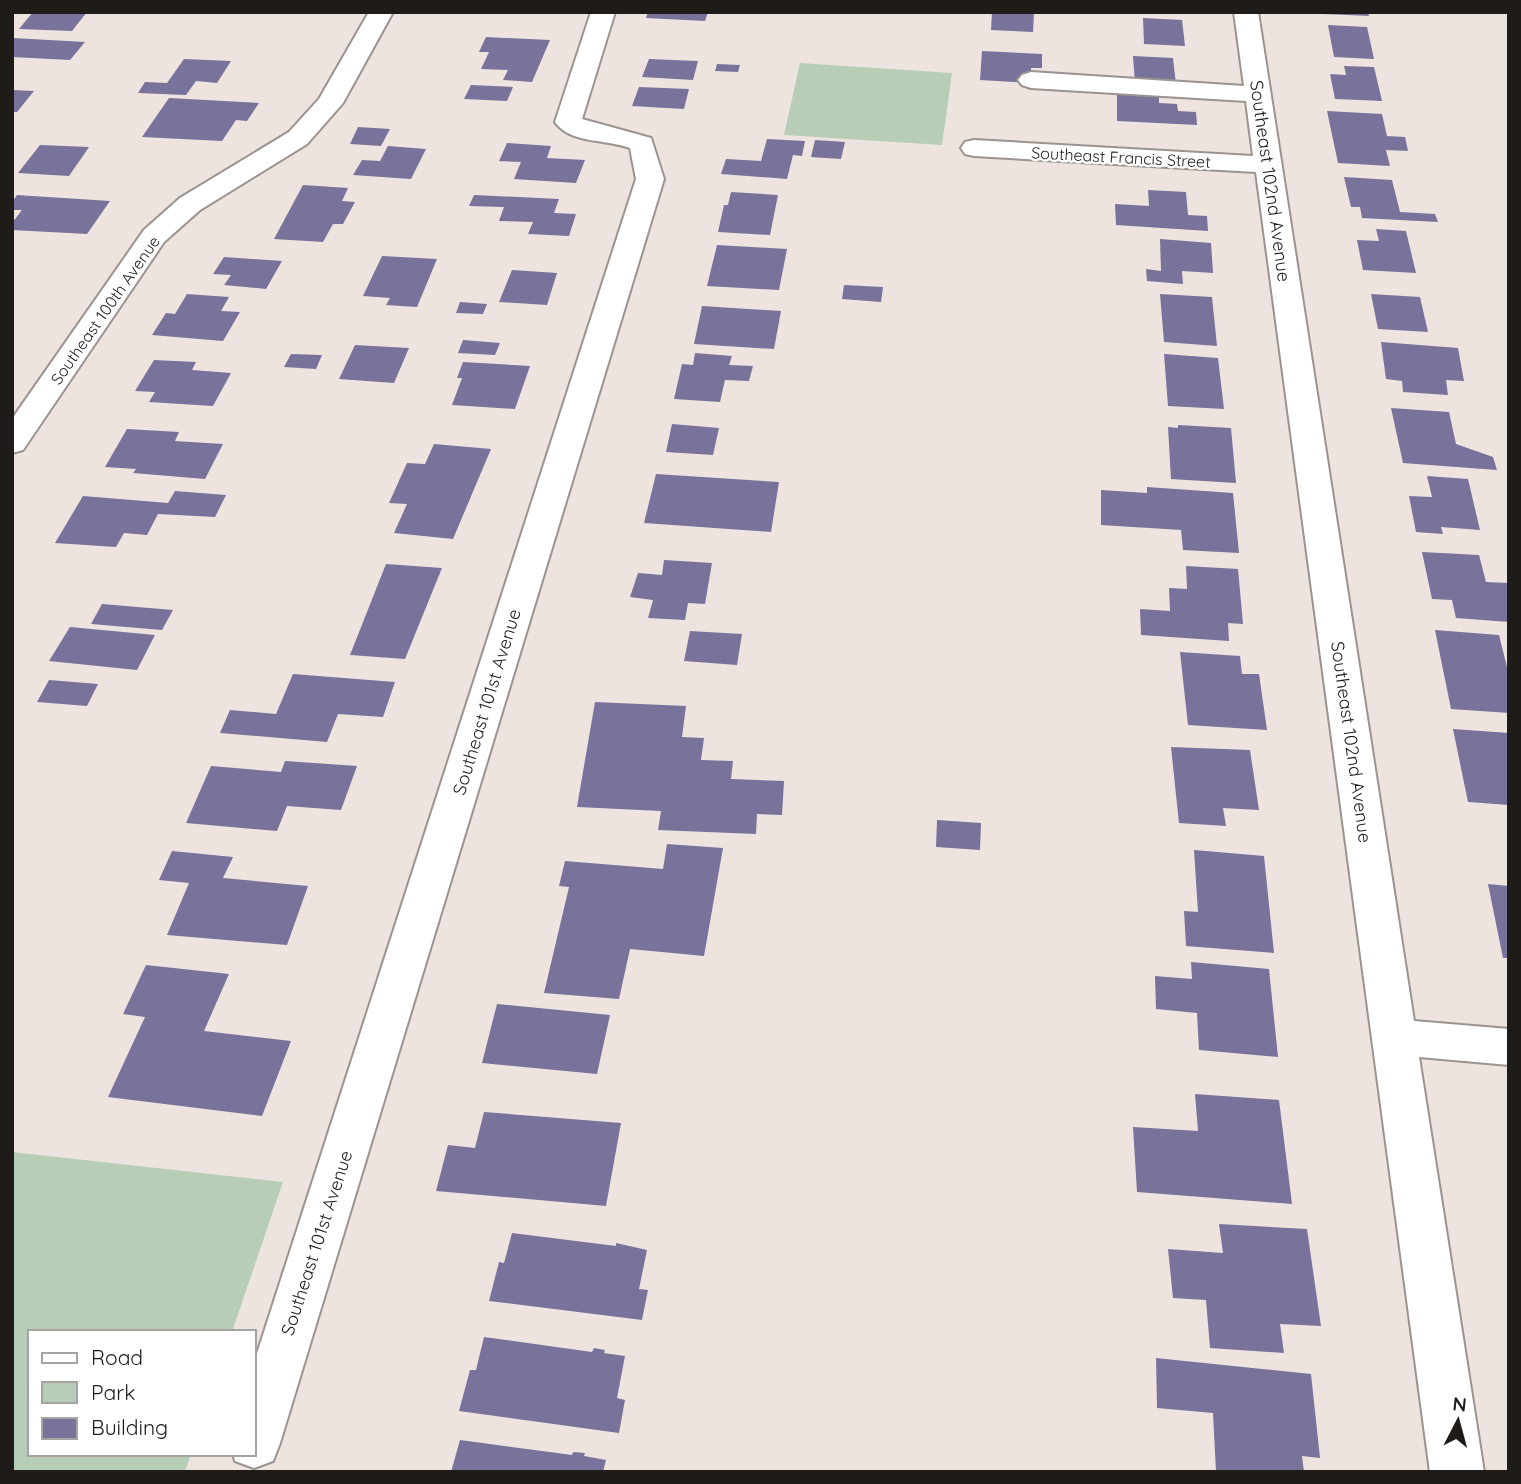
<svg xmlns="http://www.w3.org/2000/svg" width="1521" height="1484" viewBox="0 0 1521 1484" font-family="Quicksand,sans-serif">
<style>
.green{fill:#b8cdb7}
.building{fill:#79729a}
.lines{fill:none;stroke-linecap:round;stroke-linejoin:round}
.minor-casing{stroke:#9b938f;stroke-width:4}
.minor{fill:#fff;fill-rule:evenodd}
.labels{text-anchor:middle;stroke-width:5;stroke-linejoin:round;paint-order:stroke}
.far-street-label{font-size:16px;fill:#1e1b19;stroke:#fff}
.street-label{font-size:18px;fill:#1e1b19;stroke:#fff}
</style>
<rect width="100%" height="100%" fill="#ede4e0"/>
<g class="green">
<path d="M800 63 952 73 942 145 784 135Z"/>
<path d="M12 1152 283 1182 232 1332H30V1454H191L185 1472H12Z"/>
</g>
<g class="building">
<path d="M33 12H87L72 31 19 29Z"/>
<path d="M648 12H708L705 21 646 18Z"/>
<path d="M992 12H1034L1033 32 991 30Z"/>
<path d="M1323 12H1368L1369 16 1323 14Z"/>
<path d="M1143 18 1182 20 1185 46 1144 44Z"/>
<path d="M1328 25 1367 27 1374 59 1334 57Z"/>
<path d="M486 37 550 40 532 82 503 80 508 70 481 69 489 52H479Z"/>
<path d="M13 38 85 42 70 60 12 57Z"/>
<path d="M982 51 1042 54V68H1031V83L980 80Z"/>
<path d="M1133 56 1173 58 1176 85 1135 83Z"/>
<path d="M184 59 231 61 217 83 196 81 186 95 138 93 145 82 167 83Z"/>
<path d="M649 59 698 61 693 80 642 77Z"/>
<path d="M717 64 740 65 738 72 715 71Z"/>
<path d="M1344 66 1374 67 1382 101 1335 99 1330 74 1346 75Z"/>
<path d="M471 85 513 87 507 101 464 99Z"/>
<path d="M639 87 689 89 684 109 632 106Z"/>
<path d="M12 90 34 91 17 112H12Z"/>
<path d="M1117 94 1159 97V103L1177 104 1178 111 1196 112 1197 125 1117 121Z"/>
<path d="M169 98 259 103 247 121 236 120 222 141 142 137Z"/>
<path d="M1327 111 1382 114 1387 136 1405 137 1408 151 1386 150 1390 166 1338 163Z"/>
<path d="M358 127 390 129 381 146 350 144Z"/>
<path d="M767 139 805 141 802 156 793 155 787 179 721 174 726 159 761 161Z"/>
<path d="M815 140 845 142 841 159 811 157Z"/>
<path d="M507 143 551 146 547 158 585 160 576 183 514 179 521 162 499 161Z"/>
<path d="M40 145 89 147 69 176 18 173Z"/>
<path d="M388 146 426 149 411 179 353 175 362 160 380 161Z"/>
<path d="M1344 177 1392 180 1400 212 1435 214 1438 222 1362 218 1360 207H1351Z"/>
<path d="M303 185 348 188 342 201 355 202 343 224H333L323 242 274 239Z"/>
<path d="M1148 190 1186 192 1188 215 1207 216 1208 231 1116 225 1115 204 1149 206Z"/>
<path d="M731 192 778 195 770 235 718 232 724 205H728Z"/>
<path d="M17 195 110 201 87 234 12 230V223L22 210H12V202Z"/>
<path d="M474 195 559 199 554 213 576 214 569 236 528 234 533 222 499 221 504 207 469 206Z"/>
<path d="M1376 229 1406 231 1416 273 1363 270 1357 240 1379 241Z"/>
<path d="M1160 239 1211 243 1213 273 1182 271 1183 284 1147 281 1146 269 1161 271Z"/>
<path d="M717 245 787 249 779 290 707 286Z"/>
<path d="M382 256 437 259 417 307 386 305 390 298 363 296Z"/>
<path d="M224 257 282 261 266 289 224 285 231 275 213 274Z"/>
<path d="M512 270 557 273 547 305 499 302Z"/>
<path d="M844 285 883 287 881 302 842 299Z"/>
<path d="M187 294 229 297 221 311 240 312 223 341 152 335 166 313 175 314Z"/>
<path d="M1160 294 1212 297 1217 346 1164 342Z"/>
<path d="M1371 294 1420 297 1428 332 1378 329Z"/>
<path d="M460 302 487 304 483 314 456 313Z"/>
<path d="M702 306 781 311 774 349 694 344Z"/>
<path d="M463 340 500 343 495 355 458 353Z"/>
<path d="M1381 342 1458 348 1464 381 1446 380 1448 395 1403 392 1402 381 1386 379Z"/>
<path d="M355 345 409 348 394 383 339 379Z"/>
<path d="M695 353 732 356 729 365 753 366 749 381 725 380 720 402 674 399 682 364 693 365Z"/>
<path d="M291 354 322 355 316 369 284 367Z"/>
<path d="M1164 354 1218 358 1224 409 1168 406Z"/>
<path d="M154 360 196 362 192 370 231 373 213 406 149 402 155 392 135 391Z"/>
<path d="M463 362 530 366 515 409 452 405 462 378H457Z"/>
<path d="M1391 408 1449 412 1456 444 1493 457 1497 470 1403 463Z"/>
<path d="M672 424 719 428 713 455 666 452Z"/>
<path d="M1178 425 1231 428 1236 483 1171 479 1168 427 1178 428Z"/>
<path d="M127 429 179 432 175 441 223 444 205 479 133 473 136 469 105 467Z"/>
<path d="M434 444 491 449 453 539 394 533 407 504 389 503 407 463 425 464Z"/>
<path d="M656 474 779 482 771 532 644 523Z"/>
<path d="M1427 476 1468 479 1480 530 1441 527 1443 534 1416 532 1409 496 1432 497Z"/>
<path d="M1147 487 1233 493 1239 553 1183 550 1181 530 1101 525V490L1147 493Z"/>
<path d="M175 491 226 495 215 517 158 514 147 535 124 533 116 547 55 543 83 496 168 503Z"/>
<path d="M1422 552 1479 555 1486 582 1509 583V622L1456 618 1452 600 1432 599Z"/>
<path d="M664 560 712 563 705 604 688 603 685 620 648 618 653 600 630 597 638 573 662 575Z"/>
<path d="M386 564 442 568 405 659 350 655Z"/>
<path d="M1186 566 1238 569 1243 624 1228 623 1229 641 1141 635 1140 609 1170 611 1169 588 1187 589Z"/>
<path d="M102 604 173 610 162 630 91 624Z"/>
<path d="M70 627 155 635 137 670 49 661Z"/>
<path d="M1435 630 1499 635 1509 675V713L1451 709Z"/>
<path d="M690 631 742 634 737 665 684 661Z"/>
<path d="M1180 652 1240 656 1242 674H1259L1267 730 1188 725Z"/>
<path d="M293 674 395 682 383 717 338 714 327 742 220 733 230 710 276 714Z"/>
<path d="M49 680 98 684 87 706 37 702Z"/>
<path d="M595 702 686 706 682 737 704 738 701 760 733 761 731 779 784 781 782 815 757 814 756 834 658 830 661 811 577 807Z"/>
<path d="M1453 729 1509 733V805L1468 802Z"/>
<path d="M1171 747 1250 750 1259 810 1223 808 1226 826 1179 823Z"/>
<path d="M285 761 357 766 341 810 287 806 277 831 186 823 211 766 281 772Z"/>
<path d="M937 820 981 823 980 850 936 847Z"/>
<path d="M667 844 723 848 704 956 630 949 619 999 544 993 569 887 559 886 565 861 663 869Z"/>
<path d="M1194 850 1264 856 1274 953 1186 946 1184 911 1198 912Z"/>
<path d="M172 851 233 857 223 878 308 886 287 945 167 935 189 883 159 880Z"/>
<path d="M1488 884 1509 886V958H1503Z"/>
<path d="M1191 962 1269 969 1278 1057 1199 1050 1197 1013 1156 1009 1155 976 1192 979Z"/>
<path d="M146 965 229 974 204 1031 291 1041 262 1116 108 1097 145 1017 123 1014Z"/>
<path d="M497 1004 610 1015 597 1074 482 1063Z"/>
<path d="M1195 1094 1279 1100 1292 1204 1137 1192 1133 1127 1198 1131Z"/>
<path d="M484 1112 621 1123 606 1206 436 1191 448 1145 475 1148Z"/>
<path d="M1219 1224 1307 1229 1321 1326 1280 1324 1284 1353 1210 1348 1206 1300 1173 1298 1168 1249 1223 1253Z"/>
<path d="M512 1233 616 1246V1243L647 1250 639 1289 648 1290 642 1320 489 1301 499 1262 504 1263Z"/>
<path d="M484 1337 592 1352 594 1348 605 1350 604 1353 625 1356 617 1398 625 1400 619 1433 459 1411 470 1370H476Z"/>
<path d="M1156 1358 1311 1374 1320 1458 1302 1456 1304 1472H1216L1213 1413 1157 1408Z"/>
<path d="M460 1440 572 1455 573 1452 585 1453 584 1456 606 1460 603 1472H451Z"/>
</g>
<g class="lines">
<defs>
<g id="minor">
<path d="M369 12H393L343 103 307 144 200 210 164 242 23 450 12 453V419L144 230 180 198 289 132 319 99Z"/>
<path d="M591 12H615L582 119 651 138 664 179 280 1443 273 1461 254 1468 235 1461 233 1454H254V1363L636 179 630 148C607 139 570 144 555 122Z"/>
<path d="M1234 12H1258L1414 1021 1509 1029V1065L1419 1057 1484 1472H1430L1256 172 974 156 965 154 961 148 965 142 974 140 1253 156 1246 101 1031 88 1022 85 1018 80 1022 75 1031 72 1244 86Z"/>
</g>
</defs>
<use href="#minor" class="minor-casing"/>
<use href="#minor" class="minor"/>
</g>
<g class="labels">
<g class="far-street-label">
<text transform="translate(1121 157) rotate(3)" y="6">Southeast Francis Street</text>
<text transform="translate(105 310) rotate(-55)" y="6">Southeast 100th Avenue</text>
</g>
<g class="street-label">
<text transform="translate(1270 181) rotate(82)" y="6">Southeast 102nd Avenue</text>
<text transform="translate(487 702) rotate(-73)" y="6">Southeast 101st Avenue</text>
<text transform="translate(1351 742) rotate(82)" y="6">Southeast 102nd Avenue</text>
<text transform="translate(317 1243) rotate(-72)" y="6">Southeast 101st Avenue</text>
</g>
</g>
<rect width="1521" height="1484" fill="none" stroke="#1e1b19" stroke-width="28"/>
<rect x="28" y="1330" width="228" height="126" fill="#ffffff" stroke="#a5a4a3" stroke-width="2"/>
<rect x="42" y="1353" width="35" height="10" fill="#ffffff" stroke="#a5a4a3" stroke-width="2"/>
<text x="91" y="1365" font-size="21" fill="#1e1b19">Road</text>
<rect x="42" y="1382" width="35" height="21" fill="#b8cdb7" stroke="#a5a4a3" stroke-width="2"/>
<text x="91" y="1400" font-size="21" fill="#1e1b19">Park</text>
<rect x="42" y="1418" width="35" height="21" fill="#79729a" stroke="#a5a4a3" stroke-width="2"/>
<text x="91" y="1435" font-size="21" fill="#1e1b19">Building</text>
<g transform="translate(1458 1421) rotate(6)" stroke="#ffffff" stroke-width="5" paint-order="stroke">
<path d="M0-5L12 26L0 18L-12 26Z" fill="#1e1b19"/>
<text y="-10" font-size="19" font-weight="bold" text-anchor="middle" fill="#1e1b19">N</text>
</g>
</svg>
